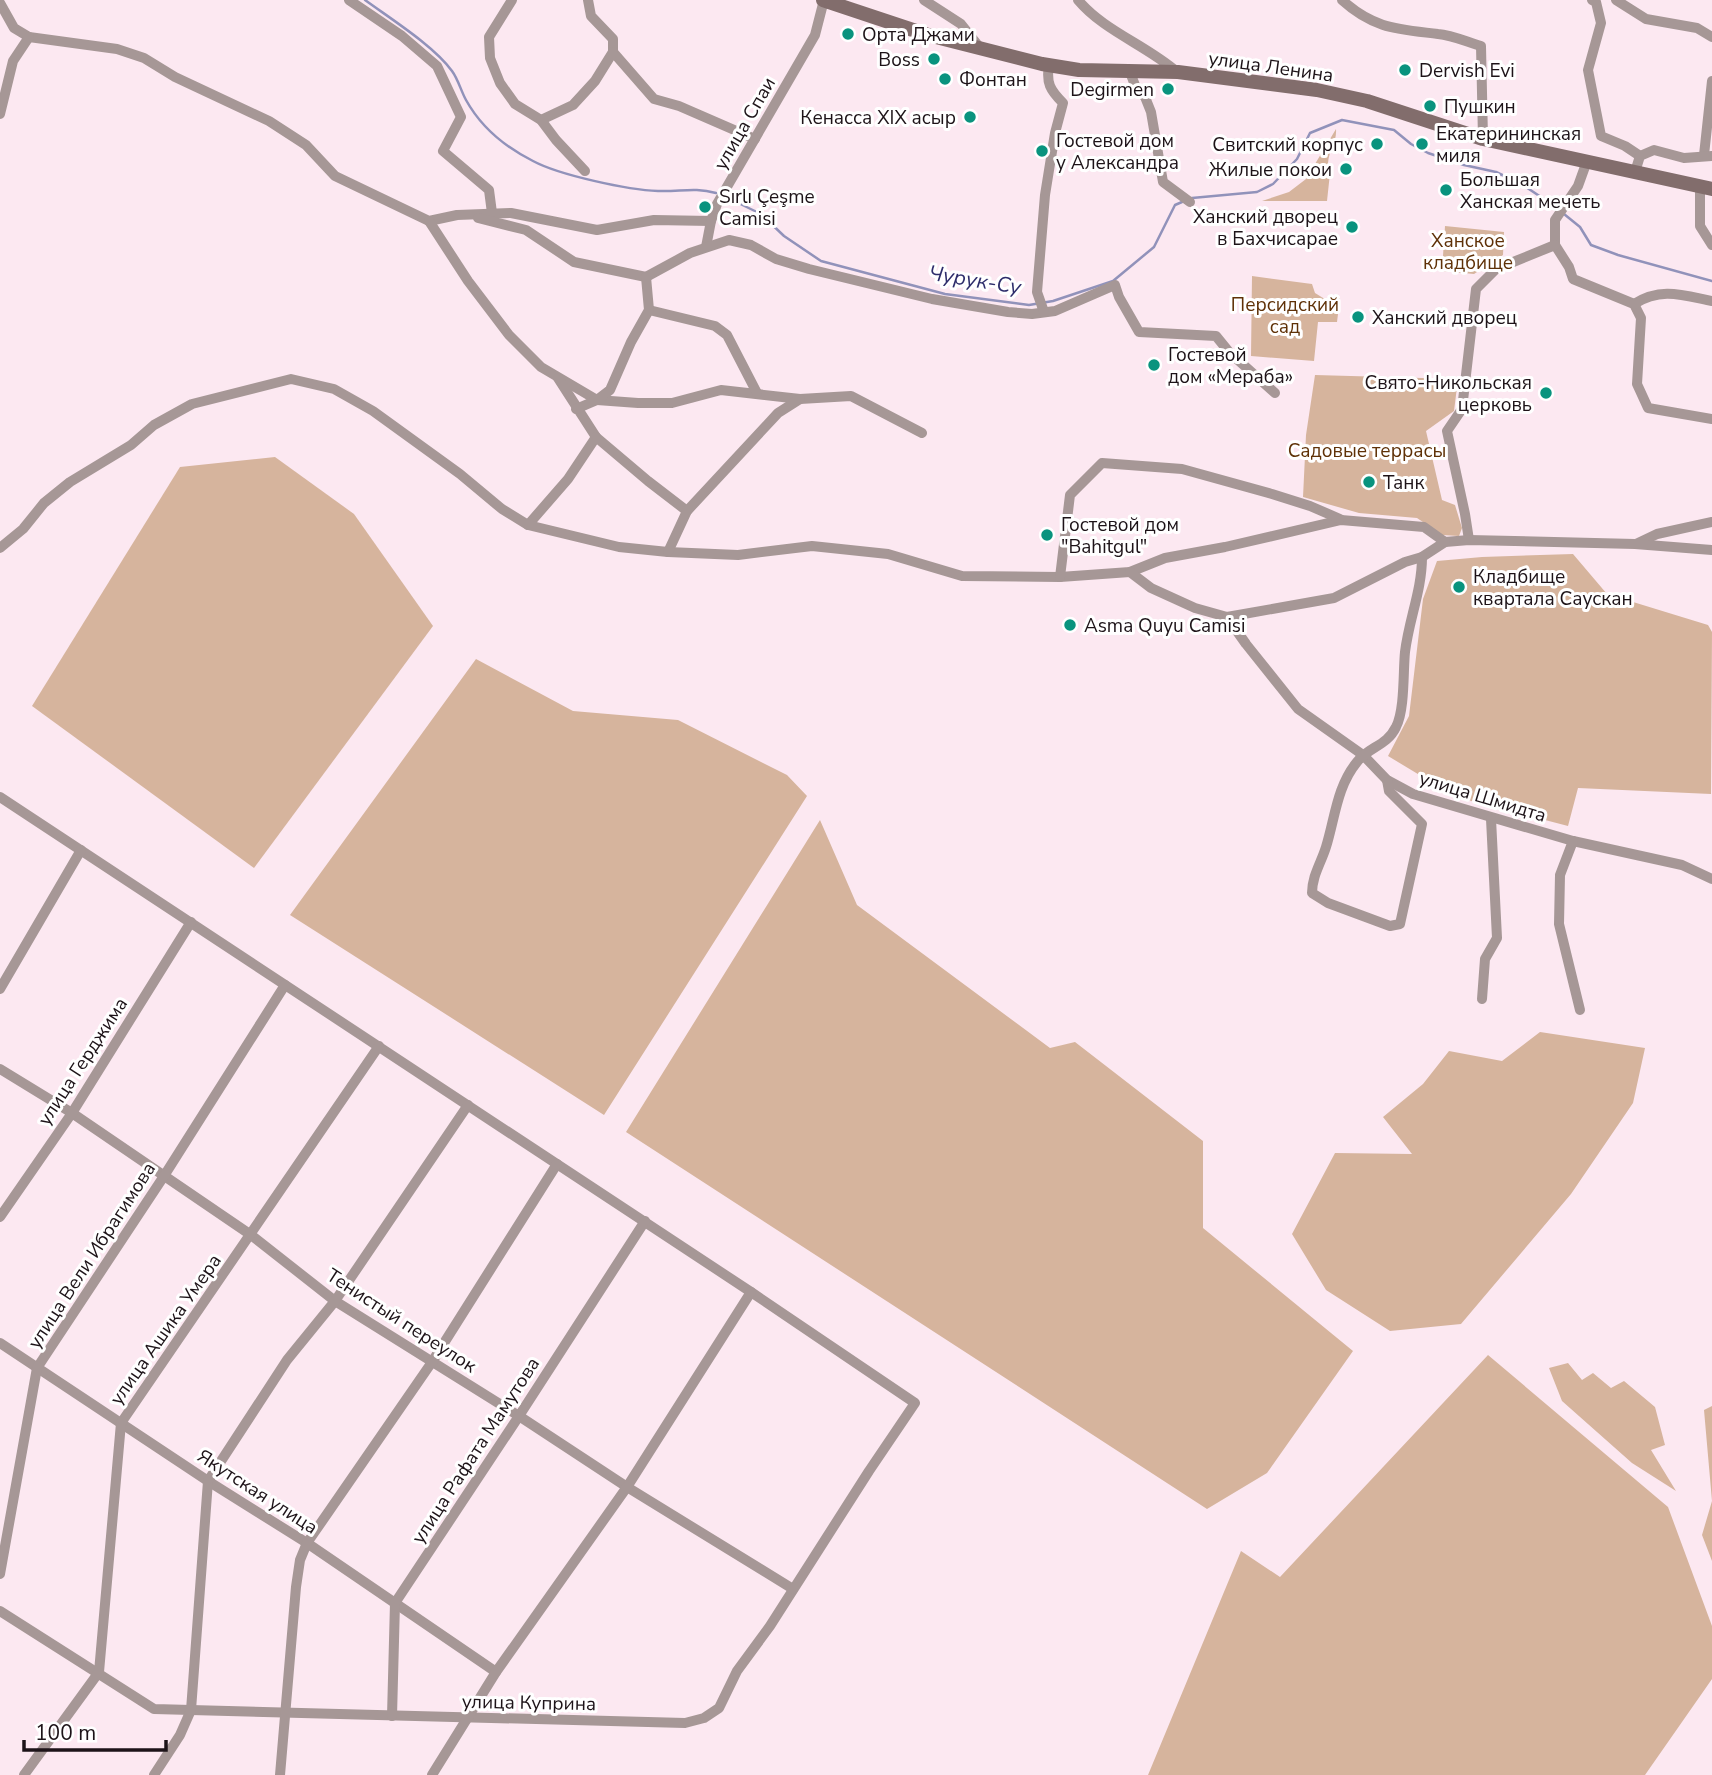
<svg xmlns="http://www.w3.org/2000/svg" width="1712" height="1775" viewBox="0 0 1712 1775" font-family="'Nunito Sans',sans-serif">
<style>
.green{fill:#d6b49d}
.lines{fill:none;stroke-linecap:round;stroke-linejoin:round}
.stream{stroke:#9192ba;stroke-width:2.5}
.minor{stroke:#a69796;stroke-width:10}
.secondary{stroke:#826d6c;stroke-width:14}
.poi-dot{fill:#09937e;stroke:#fff;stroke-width:2.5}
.labels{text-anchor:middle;stroke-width:6;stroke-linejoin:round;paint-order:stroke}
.poi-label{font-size:19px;fill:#1d1318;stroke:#fff;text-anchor:start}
.street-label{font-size:19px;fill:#1d1318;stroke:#fff}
.park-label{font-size:19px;fill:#5f3107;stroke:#fff}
.water-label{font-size:21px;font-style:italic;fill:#2e2d6b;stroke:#fff}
</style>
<rect width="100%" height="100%" fill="#fce8f1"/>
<g class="green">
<path d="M1336 129C1337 142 1329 150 1328 163L1331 164 1327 201H1262L1289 192 1306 179Z"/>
<path d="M1445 226 1504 232 1503 255 1474 274 1442 271Z"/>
<path d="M1252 276 1312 284 1315 293 1328 301 1340 298 1337 322H1318L1314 361 1251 356Z"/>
<path d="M1315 375 1458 379 1454 411 1426 431 1442 500 1455 505 1462 528 1459 536 1442 535 1417 518 1359 513 1303 497 1306 435Z"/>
<path d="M275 457 354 514 433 626 254 868 32 706 180 467Z"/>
<path d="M1573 554 1607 594 1708 625 1712 632 1711 794 1578 788 1568 826 1456 797 1388 756 1409 716 1423 599 1437 561 1482 557Z"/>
<path d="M476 659 573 711 678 720 787 775 807 796 604 1115 290 915Z"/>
<path d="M820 820 857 905 1050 1048 1075 1042 1203 1141V1228L1353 1351 1267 1473 1207 1509 626 1132Z"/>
<path d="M1540 1032 1645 1048 1633 1103 1571 1194 1461 1324 1390 1331 1326 1290 1292 1234 1335 1153 1412 1154 1383 1117 1423 1084 1449 1051 1502 1061Z"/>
<path d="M1488 1355 1668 1507 1712 1626V1679L1645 1775H1148L1241 1551 1280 1577Z"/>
<path d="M1568 1363 1582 1380 1593 1373 1611 1388 1624 1381 1655 1407 1665 1445 1651 1450 1676 1491 1632 1463 1562 1401 1549 1368Z"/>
<path d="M1712 1406V1561L1702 1535 1712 1501 1704 1410Z"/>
</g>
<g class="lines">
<g class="stream">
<path d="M365 0C391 19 434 46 452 71 458 79 461 91 466 100 481 127 505 147 533 161 559 175 628 190 658 191 680 192 694 187 716 193"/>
<path d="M728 198 761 214 784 236 821 261 945 294 1029 305 1053 301 1113 281 1154 247 1175 205 1182 202"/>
<path d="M1192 198 1257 192 1273 184 1297 159 1310 133 1342 120 1394 130 1411 144 1428 153 1464 165 1496 172 1523 185 1559 209"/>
<path d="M1564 214 1580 227 1591 245 1618 255 1712 281"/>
</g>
<g class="minor">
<path d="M349 0 402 36 437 66 461 117 443 151 489 190 492 213"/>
<path d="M512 0 489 37 490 58 500 83 515 104 541 120 556 140 585 171"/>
<path d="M588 0 591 16 613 39V52L654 99 679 106 755 139"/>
<path d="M924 0 961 24 981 49"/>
<path d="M1078 0C1104 31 1146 45 1177 72"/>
<path d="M1342 0C1374 29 1398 29 1438 34 1452 35 1467 42 1481 46L1483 139"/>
<path d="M1592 0 1596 2 1601 23 1588 70 1601 136 1625 146 1640 156"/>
<path d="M1616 0 1646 19 1697 28 1712 37"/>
<path d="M0 3 14 28 29 37 117 49 144 58 175 77 269 121 306 145 335 176 429 221 457 215 511 213 597 230 654 220 711 221"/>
<path d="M1130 72 1136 88 1145 97 1151 112 1163 182 1190 202"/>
<path d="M0 114 13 61 29 37"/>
<path d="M541 120 573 105 595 81 613 52"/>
<path d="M1704 155 1712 81"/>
<path d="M1635 172 1640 156 1654 150 1684 158 1712 156"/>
<path d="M1700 187V226L1712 245"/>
<path d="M478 218 526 230 574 262 646 277"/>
<path d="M429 221 468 281 509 335 541 367 597 400 638 403H672L721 390 800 399 851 396 922 433"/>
<path d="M1555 245 1569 267 1573 279 1634 304 1641 318 1637 384 1648 408 1712 419"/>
<path d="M1555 245V220L1578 186 1587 161"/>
<path d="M706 247 711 221 717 204 815 35 824 0"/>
<path d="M646 277 690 253 729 240 751 245 776 259 809 269 932 299 1008 312 1032 314 1055 311 1115 285 1119 297 1139 332 1216 336 1229 352 1275 393"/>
<path d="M1634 304C1661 287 1682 295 1712 301"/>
<path d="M649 310 715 326 727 335 757 393"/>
<path d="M1044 312 1037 292 1045 195 1055 133 1063 103C1050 90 1046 83 1049 65"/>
<path d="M558 378 596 437 648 481 687 511"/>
<path d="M576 409 597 400 610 390 631 342 649 310 646 277"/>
<path d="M528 525 568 479 596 437"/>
<path d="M1469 540 1465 514 1447 431 1462 409 1476 289 1496 269 1555 245"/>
<path d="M1636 544 1657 534 1712 522"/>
<path d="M0 548 23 529 44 503 70 482 131 445 154 425 192 404 291 379 334 389 373 411 460 474 502 509 528 525 619 547 668 552 738 555 812 546 888 554 962 576 1060 577 1130 572 1165 558 1225 547 1341 520 1424 527 1445 542 1469 540 1635 544 1712 550"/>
<path d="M668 552 687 511 778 413 800 399"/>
<path d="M1130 572 1151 588 1195 608 1227 617 1334 598 1405 562 1422 557 1445 542"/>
<path d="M1060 577 1070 495 1102 463 1182 469 1272 494 1310 506 1340 519"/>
<path d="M1227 617 1246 644 1298 709 1363 755 1387 780 1413 794 1573 841 1682 865 1712 879"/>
<path d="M1387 780 1389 791 1422 824 1400 924 1390 926 1328 903 1312 893C1312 876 1321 863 1326 847 1335 818 1337 786 1357 762 1368 747 1387 746 1396 727 1405 710 1403 671 1405 652 1409 619 1422 590 1422 557"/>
<path d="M0 797 751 1292 915 1403 869 1471 770 1626 737 1671 719 1708 704 1718 685 1723 154 1709 0 1611"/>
<path d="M1573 841 1560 875 1559 924 1580 1010"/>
<path d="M0 989 81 850"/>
<path d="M1482 999 1485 959 1497 938 1491 819"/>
<path d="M0 1069 72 1113 251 1235 335 1301 519 1416 627 1487 793 1589"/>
<path d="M0 1217 72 1113 191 922"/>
<path d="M0 1343 208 1481 307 1543 496 1672"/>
<path d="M0 1574 37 1368 164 1176 285 985"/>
<path d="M392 1716 395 1603 519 1416 645 1221"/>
<path d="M24 1775 99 1672 121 1423 379 1046"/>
<path d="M154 1775 180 1735 191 1710 208 1481 287 1360 335 1301 468 1105"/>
<path d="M280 1775 296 1587 300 1560 307 1543 432 1362 557 1164"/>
<path d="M432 1775 496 1672 627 1487 751 1292"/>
</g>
<path class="secondary" d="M823 0 928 35 1042 64 1079 70 1178 72 1317 90 1367 101 1483 139 1712 189"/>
</g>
<g class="poi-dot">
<circle cx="848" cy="34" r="7"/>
<circle cx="934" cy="59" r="7"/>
<circle cx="1405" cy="70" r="7"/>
<circle cx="945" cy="79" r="7"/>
<circle cx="1168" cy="89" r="7"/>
<circle cx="1430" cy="106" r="7"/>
<circle cx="970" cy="117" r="7"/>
<circle cx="1377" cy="144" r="7"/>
<circle cx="1422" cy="144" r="7"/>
<circle cx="1042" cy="151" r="7"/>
<circle cx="1346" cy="169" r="7"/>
<circle cx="1446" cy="190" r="7"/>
<circle cx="705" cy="207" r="7"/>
<circle cx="1352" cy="227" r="7"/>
<circle cx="1358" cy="317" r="7"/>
<circle cx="1154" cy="365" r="7"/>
<circle cx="1546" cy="393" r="7"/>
<circle cx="1369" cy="482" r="7"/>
<circle cx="1047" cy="535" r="7"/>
<circle cx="1459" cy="587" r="7"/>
<circle cx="1070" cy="625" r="7"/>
</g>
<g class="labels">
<g class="poi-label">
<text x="862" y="41">Орта Джами</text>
<text x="920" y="66" text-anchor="end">Boss</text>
<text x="1419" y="77">Dervish Evi</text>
<text x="959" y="86">Фонтан</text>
<text x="1154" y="96" text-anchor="end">Degirmen</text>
<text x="1444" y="113">Пушкин</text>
<text x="956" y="124" text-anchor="end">Кенасса XIX асыр</text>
<text x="1436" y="140">Екатерининская<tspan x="1436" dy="22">миля</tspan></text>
<text x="1056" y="147">Гостевой дом<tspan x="1056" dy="22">у Александра</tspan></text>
<text x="1363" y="151" text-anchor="end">Свитский корпус</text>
<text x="1332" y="176" text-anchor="end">Жилые покои</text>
<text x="1460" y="186">Большая<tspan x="1460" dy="22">Ханская мечеть</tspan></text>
<text x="719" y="203">Sırlı Çeşme<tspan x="719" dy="22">Camisi</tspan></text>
<text x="1338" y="223" text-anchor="end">Ханский дворец<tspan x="1338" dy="22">в Бахчисарае</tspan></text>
<text x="1372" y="324">Ханский дворец</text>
<text x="1168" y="361">Гостевой<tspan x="1168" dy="22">дом «Мераба»</tspan></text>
<text x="1532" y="389" text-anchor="end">Свято-Никольская<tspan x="1532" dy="22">церковь</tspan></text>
<text x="1383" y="489">Танк</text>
<text x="1061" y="531">Гостевой дом<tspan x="1061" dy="22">"Bahitgul"</tspan></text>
<text x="1473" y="583">Кладбище<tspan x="1473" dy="22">квартала Саускан</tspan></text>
<text x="1084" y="632">Asma Quyu Camisi</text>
</g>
<g class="street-label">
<text transform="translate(1271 66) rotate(8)" y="7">улица Ленина</text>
<text transform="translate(744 123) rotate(-60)" y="7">улица Спаи</text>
<text transform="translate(1483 796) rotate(17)" y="7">улица Шмидта</text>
<text transform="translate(82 1061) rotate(-57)" y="7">улица Герджима</text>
<text transform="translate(91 1255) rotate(-57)" y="7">улица Вели Ибрагимова</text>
<text transform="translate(402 1320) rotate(33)" y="7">Тенистый переулок</text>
<text transform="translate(165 1329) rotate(-55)" y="7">улица Ашика Умера</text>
<text transform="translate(475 1450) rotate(-57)" y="7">улица Рафата Мамутова</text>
<text transform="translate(258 1491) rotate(33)" y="7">Якутская улица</text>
<text transform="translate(529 1702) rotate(1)" y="7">улица Куприна</text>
</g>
<g class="park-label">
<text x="1468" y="247">Ханское<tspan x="1468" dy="22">кладбище</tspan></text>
<text x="1285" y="311">Персидский<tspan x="1285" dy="22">сад</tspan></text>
<text x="1367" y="457">Садовые террасы</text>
</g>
<g class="water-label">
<text transform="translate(975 280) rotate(9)" y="7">Чурук-Су</text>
</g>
</g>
<path d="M24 1740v10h142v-10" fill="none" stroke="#1d1318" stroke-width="3.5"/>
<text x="35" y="1740" font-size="21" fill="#1d1318" stroke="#ffffff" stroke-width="5" paint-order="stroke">100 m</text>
</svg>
